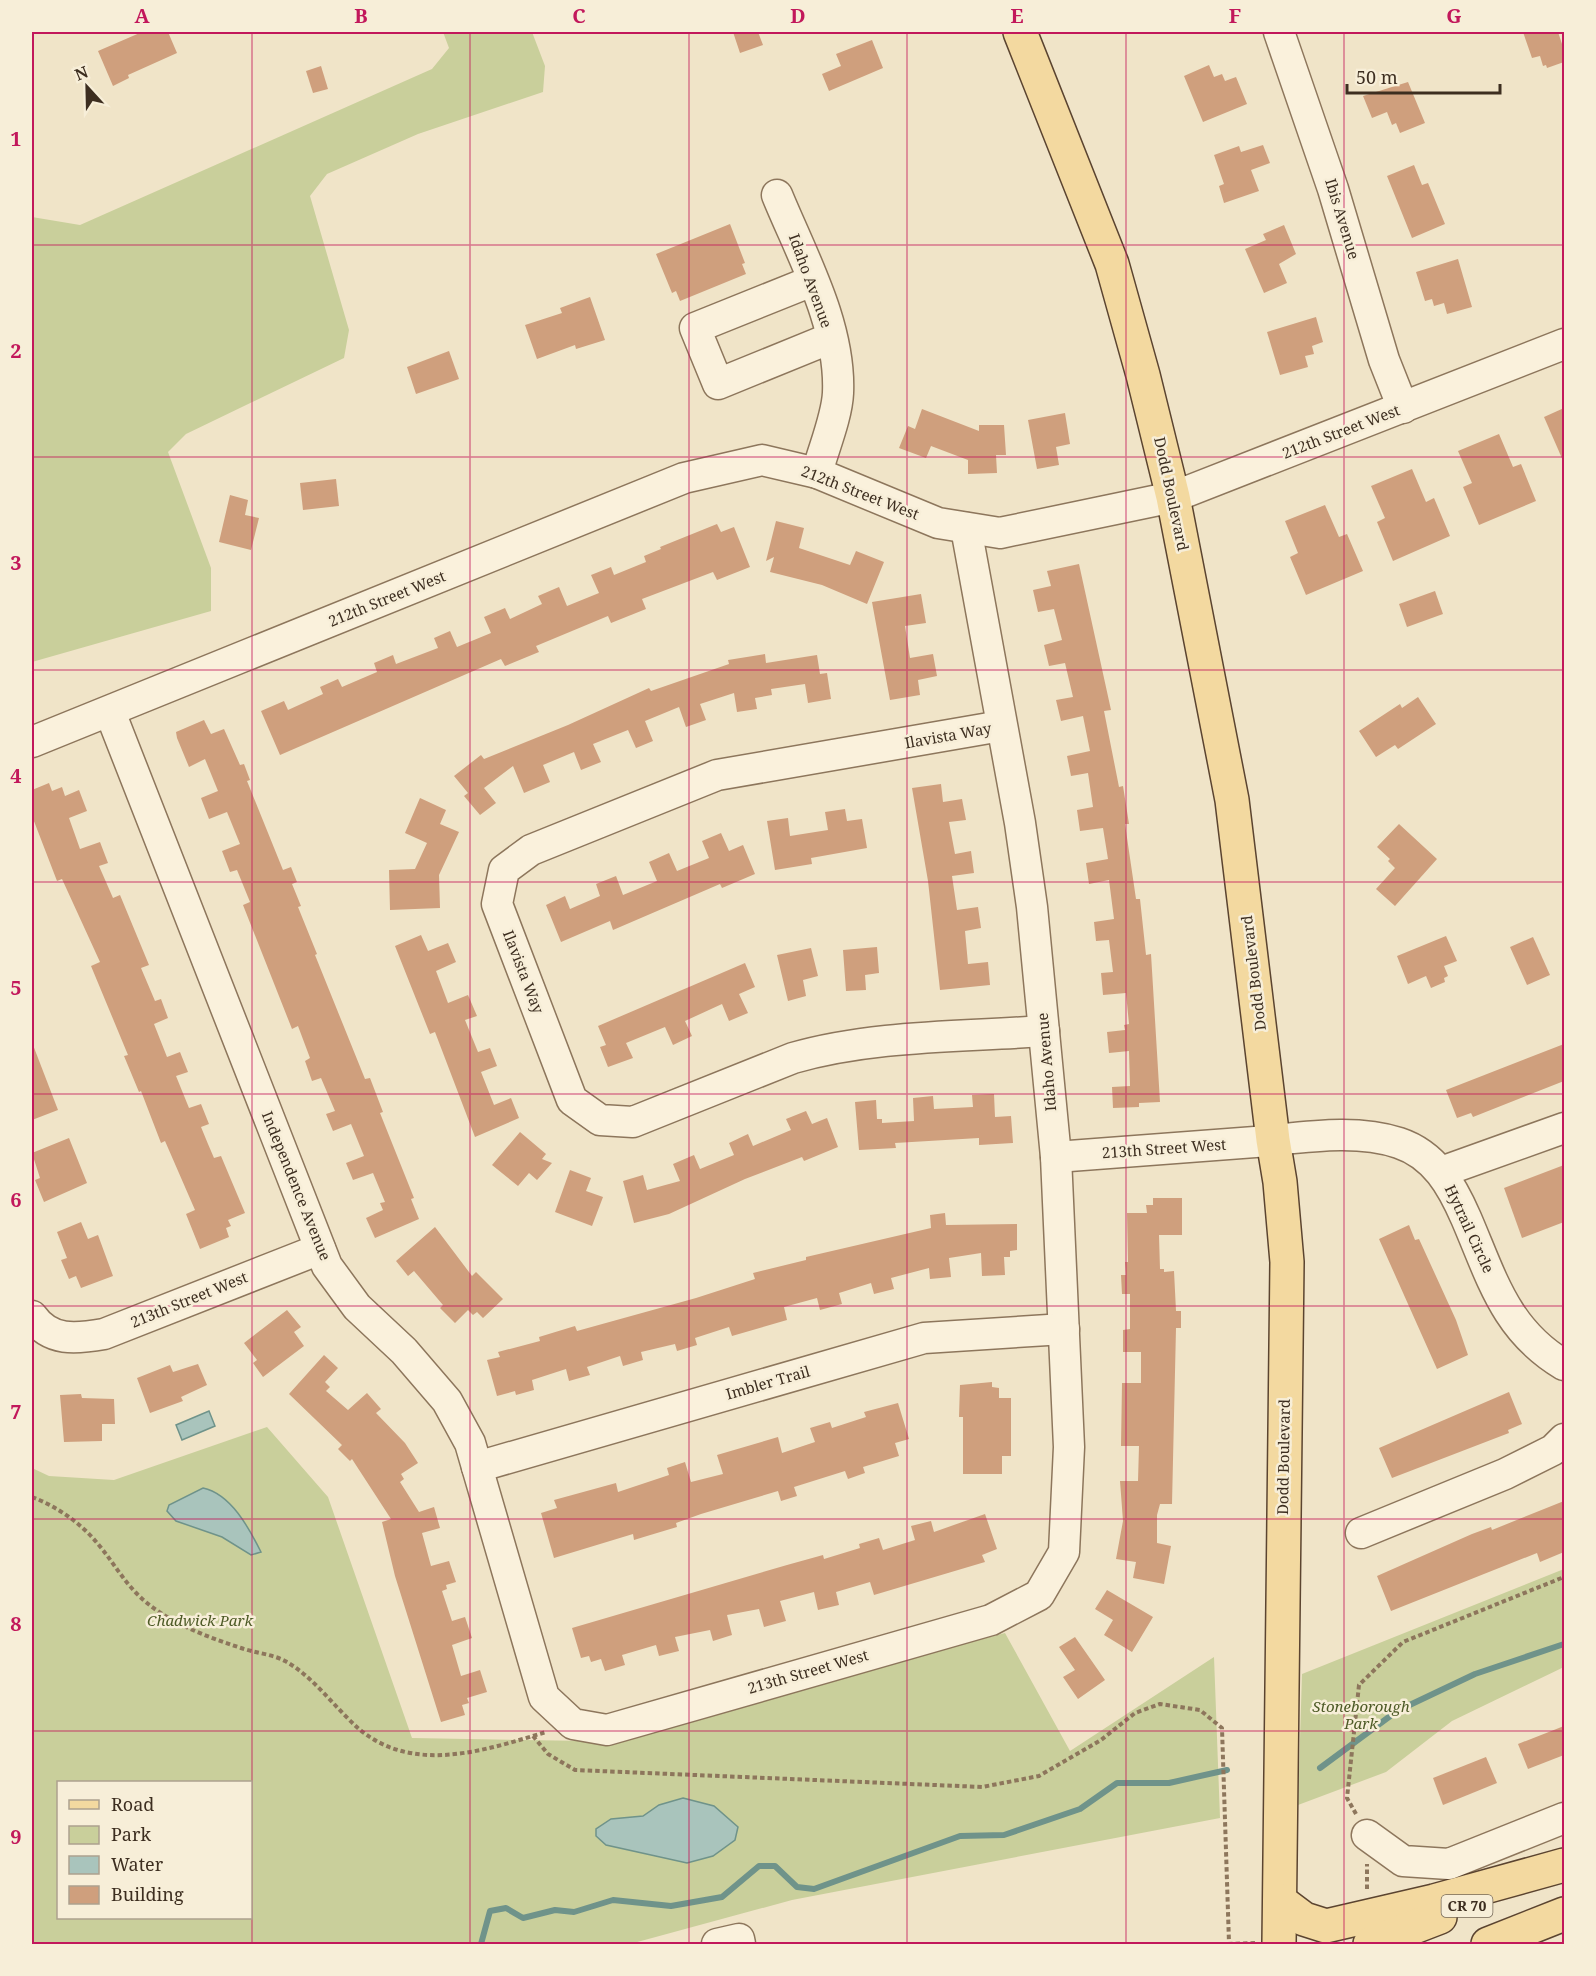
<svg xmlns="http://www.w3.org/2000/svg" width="1596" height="1976" viewBox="0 0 1596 1976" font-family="'Noto Serif',serif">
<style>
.green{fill:#c9cf9b;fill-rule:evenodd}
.water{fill:#a9c4bc;stroke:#6f938a;stroke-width:1.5}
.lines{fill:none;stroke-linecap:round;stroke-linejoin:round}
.stream{stroke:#6f938a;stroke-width:6}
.building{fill:#cf9f7d}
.minor-casing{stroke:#8d765c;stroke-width:33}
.major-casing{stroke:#5b4430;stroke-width:36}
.path{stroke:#8d765c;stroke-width:4;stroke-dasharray:4.5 3;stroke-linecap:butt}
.minor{stroke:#faf1dc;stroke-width:30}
.major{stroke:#f3d9a0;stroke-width:33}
.grid{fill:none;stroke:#c2185b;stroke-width:1.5;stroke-opacity:0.55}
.labels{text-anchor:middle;stroke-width:5;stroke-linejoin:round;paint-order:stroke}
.shield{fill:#f7eed8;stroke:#756857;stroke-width:1.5}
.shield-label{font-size:14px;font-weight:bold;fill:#3d2e20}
.street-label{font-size:15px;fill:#3d2e20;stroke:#f7eed8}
.park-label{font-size:15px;font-style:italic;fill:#4d5a26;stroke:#f7eed8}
.neatline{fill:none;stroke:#c2185b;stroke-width:2}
.grid-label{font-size:20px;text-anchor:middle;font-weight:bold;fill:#c2185b}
</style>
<rect width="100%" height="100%" fill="#f0e4c8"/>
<g class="green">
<path d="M443 32H532L545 66 543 92 418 134 327 174 310 196 349 330 344 358 186 434 168 452 211 568V611L32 662V217L80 225 432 69 449 48Z"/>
<path d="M267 1427 328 1497 412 1738 588 1741 1005 1633 1070 1751 1214 1657 1220 1818 792 1900 630 1944H32V1468L49 1476 114 1480ZM58 1782H250V1918H58Z"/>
<path d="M1564 1569V1667L1452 1721 1386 1772 1298 1805 1302 1674Z"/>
</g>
<g class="water">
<path d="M209 1411 215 1426 182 1440 176 1425Z"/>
<path d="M203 1488C231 1494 249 1528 261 1552L251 1555 222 1537 176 1521 167 1511 169 1505Z"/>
<path d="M683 1798 714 1806 738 1827 735 1840 713 1856 687 1863 606 1845 596 1836V1829L611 1819 643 1816 659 1805Z"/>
</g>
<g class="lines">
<g class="stream">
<path d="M1320 1768 1397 1711 1475 1674 1564 1644"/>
<path d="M481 1944 490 1911 506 1908 523 1918 555 1910 574 1912 613 1900 671 1906 722 1897 759 1866H775L797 1887 814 1889 960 1836 1004 1835 1080 1809 1117 1783H1169L1227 1770"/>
</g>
</g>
<g class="building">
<path d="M142 32H168L177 53 128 75 129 78 113 86 98 51Z"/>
<path d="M733 32H758L763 45 740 53Z"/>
<path d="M1523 32H1558L1564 50V62L1547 68 1546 65 1543 66 1540 56 1532 58Z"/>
<path d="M872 40 883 68 829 91 822 74 841 66 836 54Z"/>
<path d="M1209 65 1214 77 1222 74 1225 81 1236 77 1247 104 1203 122 1184 76Z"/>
<path d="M321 66 328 89 313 93 306 71Z"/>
<path d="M1408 82 1425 123 1400 133 1396 123 1392 125 1387 112 1372 118 1363 96Z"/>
<path d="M1263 145 1270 163 1251 170 1259 191 1224 203 1219 186 1224 184 1214 155 1239 146 1241 152Z"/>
<path d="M1414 165 1422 185 1428 183 1445 224 1412 238 1387 176Z"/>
<path d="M730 224 745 263 742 264 746 274 680 301 676 291 672 293 656 254Z"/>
<path d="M1284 225 1296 254 1279 264 1287 283 1264 293 1245 249 1266 240 1263 234Z"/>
<path d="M1458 259 1472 307 1447 314 1444 303 1434 306 1432 299 1425 301 1416 272Z"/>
<path d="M590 297 605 340 576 349 575 345 537 359 525 325 562 313 560 308Z"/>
<path d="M1316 317 1323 342 1312 346 1314 354 1305 356 1308 367 1280 375 1267 332Z"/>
<path d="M449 351 459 379 416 394 407 367Z"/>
<path d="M1564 408V463L1544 417Z"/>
<path d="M922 409 979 431V425H1004L1006 455H996L997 473 968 474V460L931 446 926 458 899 448 908 426 915 429Z"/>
<path d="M1065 413 1070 444 1056 447 1059 465 1037 469 1028 420Z"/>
<path d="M1499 434 1513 467 1521 464 1536 501 1479 525 1463 487 1472 483 1458 451Z"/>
<path d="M1412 469 1426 502 1434 498 1450 536 1393 561 1377 522 1385 518 1371 486Z"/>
<path d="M336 479 339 506 303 510 300 483Z"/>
<path d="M230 495 248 500 245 515 259 518 251 550 219 542Z"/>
<path d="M1325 505 1339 537 1347 534 1363 571 1306 595 1290 557 1298 553 1285 521Z"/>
<path d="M776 521 804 528 799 548 850 565 856 551 884 562 867 604 822 585 770 572 774 557 766 561Z"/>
<path d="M717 524 721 532 734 527 750 567 717 580 713 572 671 588 642 599 646 609 611 623 608 616 536 646 539 652 505 666 501 659 280 755 261 711 284 701 288 710 323 694 320 687 338 679 342 687 377 672 374 663 393 655 396 664 438 648 434 638 450 631 457 647 491 633 484 617 505 608 510 619 542 604 538 596 559 587 567 606 599 593 591 575 611 567 614 575 646 562 644 556 661 549 660 547Z"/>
<path d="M1079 564 1111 710 1104 711 1119 787 1123 786 1129 824H1125L1136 899H1140L1146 955 1151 954 1160 1102 1139 1103V1107L1113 1108 1112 1087 1130 1086 1129 1051 1109 1053 1107 1032 1125 1030 1124 1025 1129 1024 1126 993 1103 995 1101 973 1113 972 1109 940 1096 941 1094 922 1114 919 1109 880 1089 884 1086 863 1108 859 1103 828 1080 831 1077 810 1093 807 1088 773 1071 776 1067 756 1090 751 1083 716 1061 721 1056 700 1073 697 1065 663 1049 666 1044 645 1062 640 1054 609 1038 612 1033 590 1051 586 1047 571Z"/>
<path d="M1435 591 1443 614 1407 627 1399 604Z"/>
<path d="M921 594 926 623 905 626 910 658 933 654 937 676 918 680 920 695 890 700 872 602Z"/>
<path d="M765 654 766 663 817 655 820 674 827 673 831 699 808 703 805 684 771 689 772 695 755 698 757 709 737 712 734 693 700 704 706 720 686 727 679 707 645 721 653 741 636 748 628 730 593 744 601 762 581 770 574 752 543 765 550 782 524 793 513 766 484 788 496 803 480 815 464 796 468 793 454 776 481 755 484 759 568 725 649 688 651 691 729 664 728 660Z"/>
<path d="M1418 697 1436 724 1398 749 1395 745 1376 757 1359 731 1400 704 1402 708Z"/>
<path d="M204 720 211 734 224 729 240 765 244 764 250 780 247 781 283 870 291 867 297 882 292 884 301 906 298 907 317 954 315 955 365 1079 370 1078 383 1112 380 1113 414 1198 411 1199 419 1219 375 1238 366 1218 383 1210 380 1203 385 1202 373 1173 353 1180 346 1163 364 1156 351 1124 333 1131 326 1114 335 1111 321 1078 312 1081 305 1061 310 1058 298 1026 292 1029 243 905 250 902 237 870 230 872 222 851 240 844 227 812 209 819 201 798 218 791 205 759 189 767 177 738 176 732Z"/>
<path d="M49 783 52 791 62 787 65 796 79 790 87 811 69 818 80 849 100 842 108 863 99 866 113 898 120 895 149 965 141 968 155 1001 161 999 168 1018 154 1024 167 1057 180 1052 188 1072 176 1076 189 1108 201 1104 209 1124 201 1127 208 1144 214 1158 221 1156 245 1213 228 1220 231 1226 226 1228 229 1237 200 1249 186 1214 195 1210 165 1141 161 1143 141 1091 139 1092 124 1056 128 1055 91 966 100 962 62 879 57 881 32 816V790Z"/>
<path d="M941 784 943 802 962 799 966 820 949 822 955 854 971 851 974 873 952 876 957 910 978 907 981 928 965 931 968 964 988 962 990 985 940 990 928 881 912 788Z"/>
<path d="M420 798 446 810 440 824 459 832 439 875 440 908 390 910 389 870 415 869 427 843 405 833Z"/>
<path d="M845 809 847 821 862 819 867 848 811 858 812 864 775 870 767 821 788 818 790 836 828 830 825 812Z"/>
<path d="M1399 824 1437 859 1395 906 1376 889 1395 868 1388 861 1390 859 1377 847Z"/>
<path d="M721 833 729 851 743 845 755 874 722 888 720 884 613 930 610 921 561 942 546 905 565 896 570 909 600 896 596 884 616 876 623 895 657 881 649 862 669 853 677 871 709 858 702 841Z"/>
<path d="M421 935 428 951 448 943 456 962 436 971 448 1003 468 995 477 1016 465 1020 478 1052 490 1048 497 1066 481 1072 494 1105 511 1098 519 1118 475 1137 435 1032 430 1034 395 946Z"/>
<path d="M1446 936 1457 961 1444 966 1448 976 1444 978 1445 982 1431 988 1426 976 1408 984 1397 956Z"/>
<path d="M1533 937 1550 975 1527 985 1510 947Z"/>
<path d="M877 947 879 973 865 975 866 990 846 991 843 950Z"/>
<path d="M811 948 818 976 803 980 806 996 788 1001 777 955Z"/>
<path d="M745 963 755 987 739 994 748 1013 729 1021 722 1004 685 1021 692 1036 673 1045 665 1027 626 1043 633 1058 608 1067 600 1047 606 1045 598 1026Z"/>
<path d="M1564 1044V1081L1473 1117 1471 1113 1457 1118 1446 1090Z"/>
<path d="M33 1045 58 1110 32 1120V1045Z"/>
<path d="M994 1094 995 1117 1011 1116 1013 1143 979 1145V1138L895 1143 896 1148 859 1150 855 1102 876 1100 877 1119H882V1123L914 1121 913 1098 933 1096 934 1109 973 1107 972 1095Z"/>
<path d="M806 1111 812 1124 827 1118 838 1147 804 1161 802 1157 745 1179 669 1214 634 1223 623 1181 643 1175 647 1190 680 1181 673 1164 694 1155 700 1169 734 1155 729 1143 748 1134 753 1146 791 1130 786 1119Z"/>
<path d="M520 1132 546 1154 542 1159 552 1163 537 1180 529 1173 518 1186 492 1165Z"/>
<path d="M69 1138 87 1183 44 1202 35 1180 40 1178 32 1153Z"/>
<path d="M1564 1165V1222L1522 1238 1504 1188Z"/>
<path d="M570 1170 591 1178 586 1191 603 1197 592 1226 555 1212Z"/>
<path d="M1153 1198H1182V1235H1159L1160 1269H1164V1272L1174 1271 1176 1311H1181V1328H1176L1172 1504H1160L1157 1515V1543L1171 1546 1164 1584 1133 1578 1136 1562 1116 1559 1123 1521 1120 1481H1138L1139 1446H1121L1122 1383H1141V1352H1123V1330L1130 1329V1294H1122L1121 1275H1126L1125 1262H1128L1127 1213H1147L1146 1205H1153Z"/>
<path d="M945 1213 946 1225 1017 1224V1250L1010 1251V1257H1004L1005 1275 982 1276 981 1253 949 1258 951 1277 930 1279 929 1268 891 1278 894 1289 874 1294 871 1283 839 1293 842 1304 820 1310 817 1298 784 1307 787 1320 732 1336 729 1327 695 1338 697 1345 677 1351 675 1344 641 1352 643 1360 623 1366 620 1356 587 1367 590 1375 569 1381 566 1369 532 1380 534 1390 516 1395 515 1391 497 1396 487 1360 500 1357 498 1352 540 1341 539 1337 575 1326 577 1331 696 1298 755 1279 753 1273 806 1260V1257L931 1228 930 1215Z"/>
<path d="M81 1222 88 1239 98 1235 113 1276 81 1288 76 1276 69 1279 61 1260 67 1258 57 1232Z"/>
<path d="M1409 1225 1415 1240 1419 1239 1456 1320 1468 1355 1437 1369 1379 1239Z"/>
<path d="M435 1227 472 1276 476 1272 503 1299 483 1318 477 1312 473 1315 468 1310 455 1323 440 1308 443 1305 414 1271 408 1276 396 1261Z"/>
<path d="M287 1310 301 1327 294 1332 304 1346 263 1377 253 1363 257 1360 244 1343Z"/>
<path d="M324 1355 338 1368 325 1382 330 1387 326 1391 348 1410 367 1393 381 1409 376 1413 405 1443 418 1463 401 1474 404 1479 400 1482 419 1512 434 1507 440 1528 422 1533 431 1566 449 1561 456 1582 446 1585 447 1589 442 1591 452 1621 465 1617 472 1638 452 1645 461 1676 480 1670 487 1692 467 1698 469 1703 462 1705 465 1715 441 1722 395 1576 382 1522 391 1519 352 1459 350 1461 338 1449 342 1445 289 1394Z"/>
<path d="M198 1364 207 1385 181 1397 183 1401 150 1413 137 1378 170 1365 173 1372Z"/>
<path d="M992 1382V1387L999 1388V1398H1011V1456H1002V1474H963V1417H959L960 1385Z"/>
<path d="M1509 1392 1522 1424 1508 1430 1509 1433 1392 1478 1379 1448Z"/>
<path d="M81 1394 82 1398 114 1399 115 1424H102V1441L64 1442 60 1395Z"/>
<path d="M898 1403 909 1439 895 1443 899 1456 863 1467 865 1473 848 1479 845 1471 794 1487 797 1496 781 1501 778 1491 701 1514 676 1523 677 1527 647 1536 634 1540 633 1534 554 1558 541 1513 557 1508 554 1500 616 1483 618 1492 669 1475 667 1468 685 1462 691 1482 723 1474 717 1455 778 1437 782 1453 815 1442 810 1428 830 1422 832 1428 866 1417 864 1412Z"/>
<path d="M1564 1501V1552L1540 1562 1537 1553 1391 1611 1377 1576 1472 1534 1491 1527 1492 1530Z"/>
<path d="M985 1514 997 1549 982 1555 985 1562 874 1595 870 1582 836 1592 839 1605 818 1610 814 1592 780 1601 786 1621 764 1627 759 1609 727 1615 732 1635 713 1641 710 1630 675 1637 679 1651 659 1656 656 1645 622 1655 625 1665 605 1671 601 1659 591 1662 589 1656 581 1658 572 1628 787 1565 823 1555 824 1559 860 1548 859 1544 879 1538 883 1550 915 1540 911 1526 931 1521 934 1532Z"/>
<path d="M1107 1590 1153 1617 1132 1652 1104 1635 1113 1620 1095 1609Z"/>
<path d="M1075 1637 1105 1680 1078 1699 1063 1677 1075 1670 1059 1647Z"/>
<path d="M1564 1726V1755L1528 1769 1518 1744Z"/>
<path d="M1486 1757 1497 1783 1443 1805 1433 1778Z"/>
</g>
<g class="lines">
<defs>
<g id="minor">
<path d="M1279 32 1333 189 1384 360 1403 408"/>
<path d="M777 195C802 256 841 325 838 393 837 417 823 450 817 473"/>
<path d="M812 281 695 328 718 384 831 338"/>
<path d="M110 712 327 1266 357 1307 404 1351 447 1401 470 1443 544 1697 573 1724 607 1730 991 1620 1039 1595 1064 1552 1069 1447 1056 1157 1032 907 1020 823 966 528"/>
<path d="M1001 726 717 775 531 850 504 870 497 904 572 1100 600 1120 633 1122 793 1058C873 1035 961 1037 1044 1031"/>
<path d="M32 742 684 478 762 460 817 473 938 523 1000 533 1173 497 1564 344"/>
<path d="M1056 1157C1122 1152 1188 1147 1255 1142 1301 1138 1354 1128 1399 1143 1435 1155 1452 1186 1466 1218 1492 1278 1505 1330 1564 1365"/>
<path d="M1441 1172 1564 1128"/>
<path d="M32 1316C50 1342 76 1339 104 1334L320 1249"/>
<path d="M477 1467 924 1338 1064 1329"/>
<path d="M1361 1533 1505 1474 1553 1450 1564 1439"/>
<path d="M1367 1835 1403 1861 1449 1864 1564 1818"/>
<path d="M717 1944 739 1939 740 1944"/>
</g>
<g id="major">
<path d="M1020 32 1112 264 1143 375 1173 497 1232 800 1273 1140 1280 1182 1287 1262 1279 1944"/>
<path d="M1280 1901 1304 1919 1326 1926 1434 1901 1564 1865"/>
<path d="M1370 1944 1440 1917"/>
<path d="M1488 1944 1564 1914"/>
</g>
</defs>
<use href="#minor" class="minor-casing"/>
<use href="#major" class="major-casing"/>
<g class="path">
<path d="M32 1497C56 1506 81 1523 98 1544 115 1564 125 1585 147 1603 174 1625 208 1637 241 1648 255 1653 272 1654 285 1661 314 1677 335 1708 359 1729 414 1775 486 1750 546 1732"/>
<path d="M533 1736 548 1754 575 1770 982 1787 1039 1776 1101 1740 1135 1713 1160 1704 1200 1710 1222 1728 1229 1943"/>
<path d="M1356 1814 1347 1798 1359 1685 1403 1642 1564 1577"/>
<path d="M1367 1889V1864"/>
<path d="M1228 1944 1256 1943"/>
</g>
<use href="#minor" class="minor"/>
<use href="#major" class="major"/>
</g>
<path class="grid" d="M252 32V1944M470 32V1944M689 32V1944M907 32V1944M1126 32V1944M1344 32V1944M32 245H1564M32 457H1564M32 670H1564M32 882H1564M32 1094H1564M32 1306H1564M32 1519H1564M32 1731H1564"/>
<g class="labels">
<rect class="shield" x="1441.5" y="1895" width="51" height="22" rx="4.5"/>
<g class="shield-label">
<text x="1467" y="1911">CR 70</text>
</g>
<g class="street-label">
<text transform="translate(1342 219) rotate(73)" y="5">Ibis Avenue</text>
<text transform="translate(810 281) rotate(70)" y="5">Idaho Avenue</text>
<text transform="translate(1341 432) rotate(-21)" y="5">212th Street West</text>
<text transform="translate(860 493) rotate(21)" y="5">212th Street West</text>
<text transform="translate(1171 494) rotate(78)" y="5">Dodd Boulevard</text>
<text transform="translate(387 599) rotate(-22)" y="5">212th Street West</text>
<text transform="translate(948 736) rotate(-10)" y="5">Ilavista Way</text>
<text transform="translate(523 972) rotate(69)" y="5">Ilavista Way</text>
<text transform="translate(1254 973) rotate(-97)" y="5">Dodd Boulevard</text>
<text transform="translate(1047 1062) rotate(-95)" y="5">Idaho Avenue</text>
<text transform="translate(1164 1149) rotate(-4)" y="5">213th Street West</text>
<text transform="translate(296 1186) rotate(68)" y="5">Independence Avenue</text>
<text transform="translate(1469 1229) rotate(65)" y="5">Hytrail Circle</text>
<text transform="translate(189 1300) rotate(-22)" y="5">213th Street West</text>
<text transform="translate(768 1383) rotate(-16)" y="5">Imbler Trail</text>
<text transform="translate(1284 1457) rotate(-89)" y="5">Dodd Boulevard</text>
<text transform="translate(808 1672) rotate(-16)" y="5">213th Street West</text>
</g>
<g class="park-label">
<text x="200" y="1626">Chadwick Park</text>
<text x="1361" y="1712">Stoneborough<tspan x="1361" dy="17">Park</tspan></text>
</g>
</g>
<rect width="1596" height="1976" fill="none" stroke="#f7eed8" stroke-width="66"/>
<rect x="57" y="1781" width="195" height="138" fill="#f7eed8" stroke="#ada18e" stroke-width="1.5"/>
<rect x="69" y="1800" width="30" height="9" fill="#f3d9a0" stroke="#ada18e" stroke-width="1.5"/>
<text x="111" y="1811" font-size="18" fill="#3d2e20">Road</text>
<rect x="69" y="1826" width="30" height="18" fill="#c9cf9b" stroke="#ada18e" stroke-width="1.5"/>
<text x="111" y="1841" font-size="18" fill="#3d2e20">Park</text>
<rect x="69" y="1856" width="30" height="18" fill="#a9c4bc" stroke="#ada18e" stroke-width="1.5"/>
<text x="111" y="1871" font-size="18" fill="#3d2e20">Water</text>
<rect x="69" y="1886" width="30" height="18" fill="#cf9f7d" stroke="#ada18e" stroke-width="1.5"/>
<text x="111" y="1901" font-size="18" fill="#3d2e20">Building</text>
<g transform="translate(87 87) rotate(338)" stroke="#f7eed8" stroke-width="4.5" paint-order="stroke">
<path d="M0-4.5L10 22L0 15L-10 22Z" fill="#3d2e20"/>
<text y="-9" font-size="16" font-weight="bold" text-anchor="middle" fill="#3d2e20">N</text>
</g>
<path d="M1347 84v9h153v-9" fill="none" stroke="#3d2e20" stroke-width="3"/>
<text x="1356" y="84" font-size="18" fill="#3d2e20" stroke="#f7eed8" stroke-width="4.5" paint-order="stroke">50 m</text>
<rect x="33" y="33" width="1530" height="1910" class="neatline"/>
<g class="grid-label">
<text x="142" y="23">A</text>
<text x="361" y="23">B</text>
<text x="579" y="23">C</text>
<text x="798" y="23">D</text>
<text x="1017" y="23">E</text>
<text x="1235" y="23">F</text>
<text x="1454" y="23">G</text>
<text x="16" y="146">1</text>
<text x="16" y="358">2</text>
<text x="16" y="570">3</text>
<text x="16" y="783">4</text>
<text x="16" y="995">5</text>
<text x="16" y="1207">6</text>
<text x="16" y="1419">7</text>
<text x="16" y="1631">8</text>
<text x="16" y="1844">9</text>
</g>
</svg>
